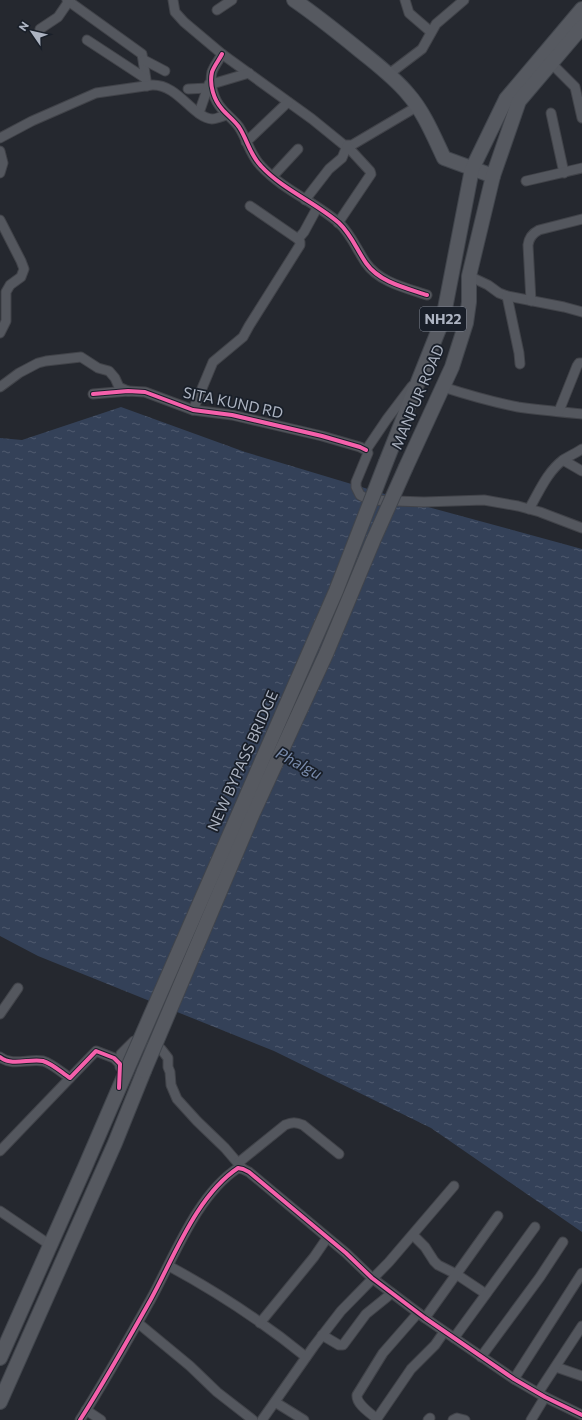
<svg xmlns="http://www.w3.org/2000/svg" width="582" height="1420" viewBox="0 0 582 1420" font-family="Commissioner,sans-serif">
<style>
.water{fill:url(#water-ripples)}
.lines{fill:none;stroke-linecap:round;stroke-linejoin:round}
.minor-casing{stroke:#414349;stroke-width:11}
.primary-casing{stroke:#41454c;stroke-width:16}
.minor{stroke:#54575e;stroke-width:9}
.primary{stroke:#565960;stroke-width:14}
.primary-bridge-casing{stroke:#41454c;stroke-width:16;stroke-linecap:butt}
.primary-bridge{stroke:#565960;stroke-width:14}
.cycleway-casing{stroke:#191f29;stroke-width:6}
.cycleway{stroke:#f560ab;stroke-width:4}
.labels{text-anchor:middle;stroke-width:3.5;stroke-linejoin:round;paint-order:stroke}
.shield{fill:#191f29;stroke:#818794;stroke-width:1}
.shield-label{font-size:14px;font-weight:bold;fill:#adb4c2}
.street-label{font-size:15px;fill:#adb4c2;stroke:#191f29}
.water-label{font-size:16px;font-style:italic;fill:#7789a9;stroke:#191f29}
</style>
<defs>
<pattern id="water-ripples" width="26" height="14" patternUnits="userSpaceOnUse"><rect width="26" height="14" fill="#344158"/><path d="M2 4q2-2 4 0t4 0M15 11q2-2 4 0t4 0" fill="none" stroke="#4f5a6e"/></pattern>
</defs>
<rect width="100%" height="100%" fill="#25282f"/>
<path class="water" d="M121 407 245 452 428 507 582 549V1232L431 1128 274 1051 38 956 0 936V438L22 440Z"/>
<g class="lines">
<defs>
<g id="minor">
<path d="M67 0 142 54 147 86"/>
<path d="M173 0 175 12 184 22 222 54 312 119 344 145H352L418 106"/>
<path d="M405 0 409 13 431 32"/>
<path d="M217 10 232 0"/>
<path d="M40 29 58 17 69 1"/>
<path d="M87 40 145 78"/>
<path d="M222 54C219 60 214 66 212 72 209 85 214 100 222 109 227 115 234 120 239 127 247 139 250 155 261 166 283 190 315 202 339 223 351 234 357 250 366 263 379 282 406 288 427 295"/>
<path d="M144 60 165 71"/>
<path d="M551 63 575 87 582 118"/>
<path d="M389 74 422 49 436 24 464 0"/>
<path d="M188 89 208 88 212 84 249 73"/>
<path d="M199 113 209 84"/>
<path d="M551 113 564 173"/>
<path d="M0 138 32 121 96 93 152 85C178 84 192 117 212 119 217 119 222 116 227 115"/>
<path d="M246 142 288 102"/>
<path d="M0 151 3 163 0 173"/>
<path d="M273 176 298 149"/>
<path d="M526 181 582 168"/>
<path d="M305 200 329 169 342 158 347 146"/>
<path d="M0 220 21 261 24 269 21 277 10 285 6 292V321L0 333"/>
<path d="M338 223 371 174 370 171 347 146"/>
<path d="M298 239 304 232 317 208"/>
<path d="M469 276 488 285 499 293 507 296 564 307 582 312"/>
<path d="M507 296 519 353 520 364"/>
<path d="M531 301 528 245C529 237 533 233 539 230L582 219"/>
<path d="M0 387 19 373 38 363 46 361 81 357 98 368 109 371 115 378 119 387 128 391"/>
<path d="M443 387C468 395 492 402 518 407 539 410 561 412 582 414"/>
<path d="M93 394 128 391 145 392 193 410 232 415 322 436 360 447 366 450"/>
<path d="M193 410 213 362 243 337 249 326 300 245V242L298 239 250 206"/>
<path d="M559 411 577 366 579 363H582"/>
<path d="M366 450 368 453 356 482V487L360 495 369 500 424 502 484 500 518 506 540 512 582 528"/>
<path d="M366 450 387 419 412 386"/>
<path d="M563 460 582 471"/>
<path d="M529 509C539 492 547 472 563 460 569 456 576 453 582 449"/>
<path d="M0 1014 18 988"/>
<path d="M0 1057C13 1067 29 1058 43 1061 53 1064 62 1073 70 1078L96 1051 114 1058 120 1064V1067"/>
<path d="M120 1064 121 1054 134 1041 161 1049 168 1058V1067L170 1072 171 1085 177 1099 197 1121 225 1148 243 1169"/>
<path d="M0 1151 70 1078"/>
<path d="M238 1163 285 1125C292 1122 296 1122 303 1125L339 1154"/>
<path d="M0 1211 50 1245"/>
<path d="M413 1235 425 1247 434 1261 438 1265 456 1274 486 1294"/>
<path d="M169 1266C217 1292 263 1322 306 1357"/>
<path d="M425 1318 498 1216"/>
<path d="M138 1323 190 1366 217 1392 253 1420"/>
<path d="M260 1323 314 1257 327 1238"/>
<path d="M322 1335 339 1345H343L366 1314 392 1293"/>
<path d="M454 1338 535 1227"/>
<path d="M481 1357 540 1277 563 1242"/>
<path d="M556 1367 582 1376"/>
<path d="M514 1379 582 1273"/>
<path d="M538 1393 582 1326"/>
<path d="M275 1402 304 1420"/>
<path d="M86 1410 101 1420"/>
<path d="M377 1419C370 1413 356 1404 357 1395L383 1353 418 1313"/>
<path d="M80 1420C105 1381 128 1340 151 1299 174 1257 197 1195 238 1168L243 1169 249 1172 346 1253 372 1278 425 1318 514 1379 545 1397 582 1415"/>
<path d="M262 1420 314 1346 341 1311 389 1262 454 1186"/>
<path d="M376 1420 411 1369 435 1345 444 1332"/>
<path d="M428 1420 430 1418"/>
<path d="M453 1420 457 1418 465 1420"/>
<path d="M531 1420 545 1397"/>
</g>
<g id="primary">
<path d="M294 0C316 15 337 32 358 49 375 63 394 77 408 94 424 112 434 137 444 158L493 176"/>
<path d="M386 462 443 319 472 169 506 99 582 9"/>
<path d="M406 467 452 367 466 323 469 302V276L493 176 519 101 582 27"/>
<path d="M0 1358 85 1167 126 1072"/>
<path d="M0 1402 115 1143 144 1071"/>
</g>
</defs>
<use href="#minor" class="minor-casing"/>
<use href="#primary" class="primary-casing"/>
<use href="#minor" class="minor"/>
<use href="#primary" class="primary"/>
<defs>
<g id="primary-bridge">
<path d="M144 1071 253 813 326 654 373 541 406 467"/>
<path d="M126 1072 336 591 386 462"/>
</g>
</defs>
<use href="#primary-bridge" class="primary-bridge-casing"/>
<use href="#primary-bridge" class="primary-bridge"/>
<defs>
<g id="cycleway">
<path d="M222 54C219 60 214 66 212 72 209 85 214 100 222 109 227 115 234 120 239 127 247 139 250 155 261 166 283 190 315 202 339 223 351 234 357 250 366 263 379 282 406 288 427 295"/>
<path d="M93 394 128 391 145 392 193 410 232 415 322 436 360 447 366 450"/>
<path d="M0 1057C13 1067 29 1058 43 1061 53 1064 62 1073 70 1078L96 1051 114 1058 120 1064 119 1088"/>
<path d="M80 1420C105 1381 128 1340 151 1299 174 1257 197 1195 238 1168L243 1169 249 1172 346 1253 372 1278 425 1318 514 1379 545 1397 582 1415"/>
</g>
</defs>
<use href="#cycleway" class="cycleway-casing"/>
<use href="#cycleway" class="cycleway"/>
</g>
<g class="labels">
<rect class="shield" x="420" y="307" width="46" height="24" rx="3"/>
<g class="shield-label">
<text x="443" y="324">NH22</text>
</g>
<g class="street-label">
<text transform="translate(418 397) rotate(-67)" y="5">MANPUR ROAD</text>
<text transform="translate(233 403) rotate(12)" y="5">SITA KUND RD</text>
<text transform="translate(243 761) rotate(-66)" y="5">NEW BYPASS BRIDGE</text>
</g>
<g class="water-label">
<text transform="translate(299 763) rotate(28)" y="6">Phalgu</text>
</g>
</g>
<g transform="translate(32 32) rotate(304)" stroke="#191f29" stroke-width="3" paint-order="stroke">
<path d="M0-3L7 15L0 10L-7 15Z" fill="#adb4c2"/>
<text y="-6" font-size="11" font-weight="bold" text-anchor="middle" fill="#adb4c2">N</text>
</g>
</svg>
